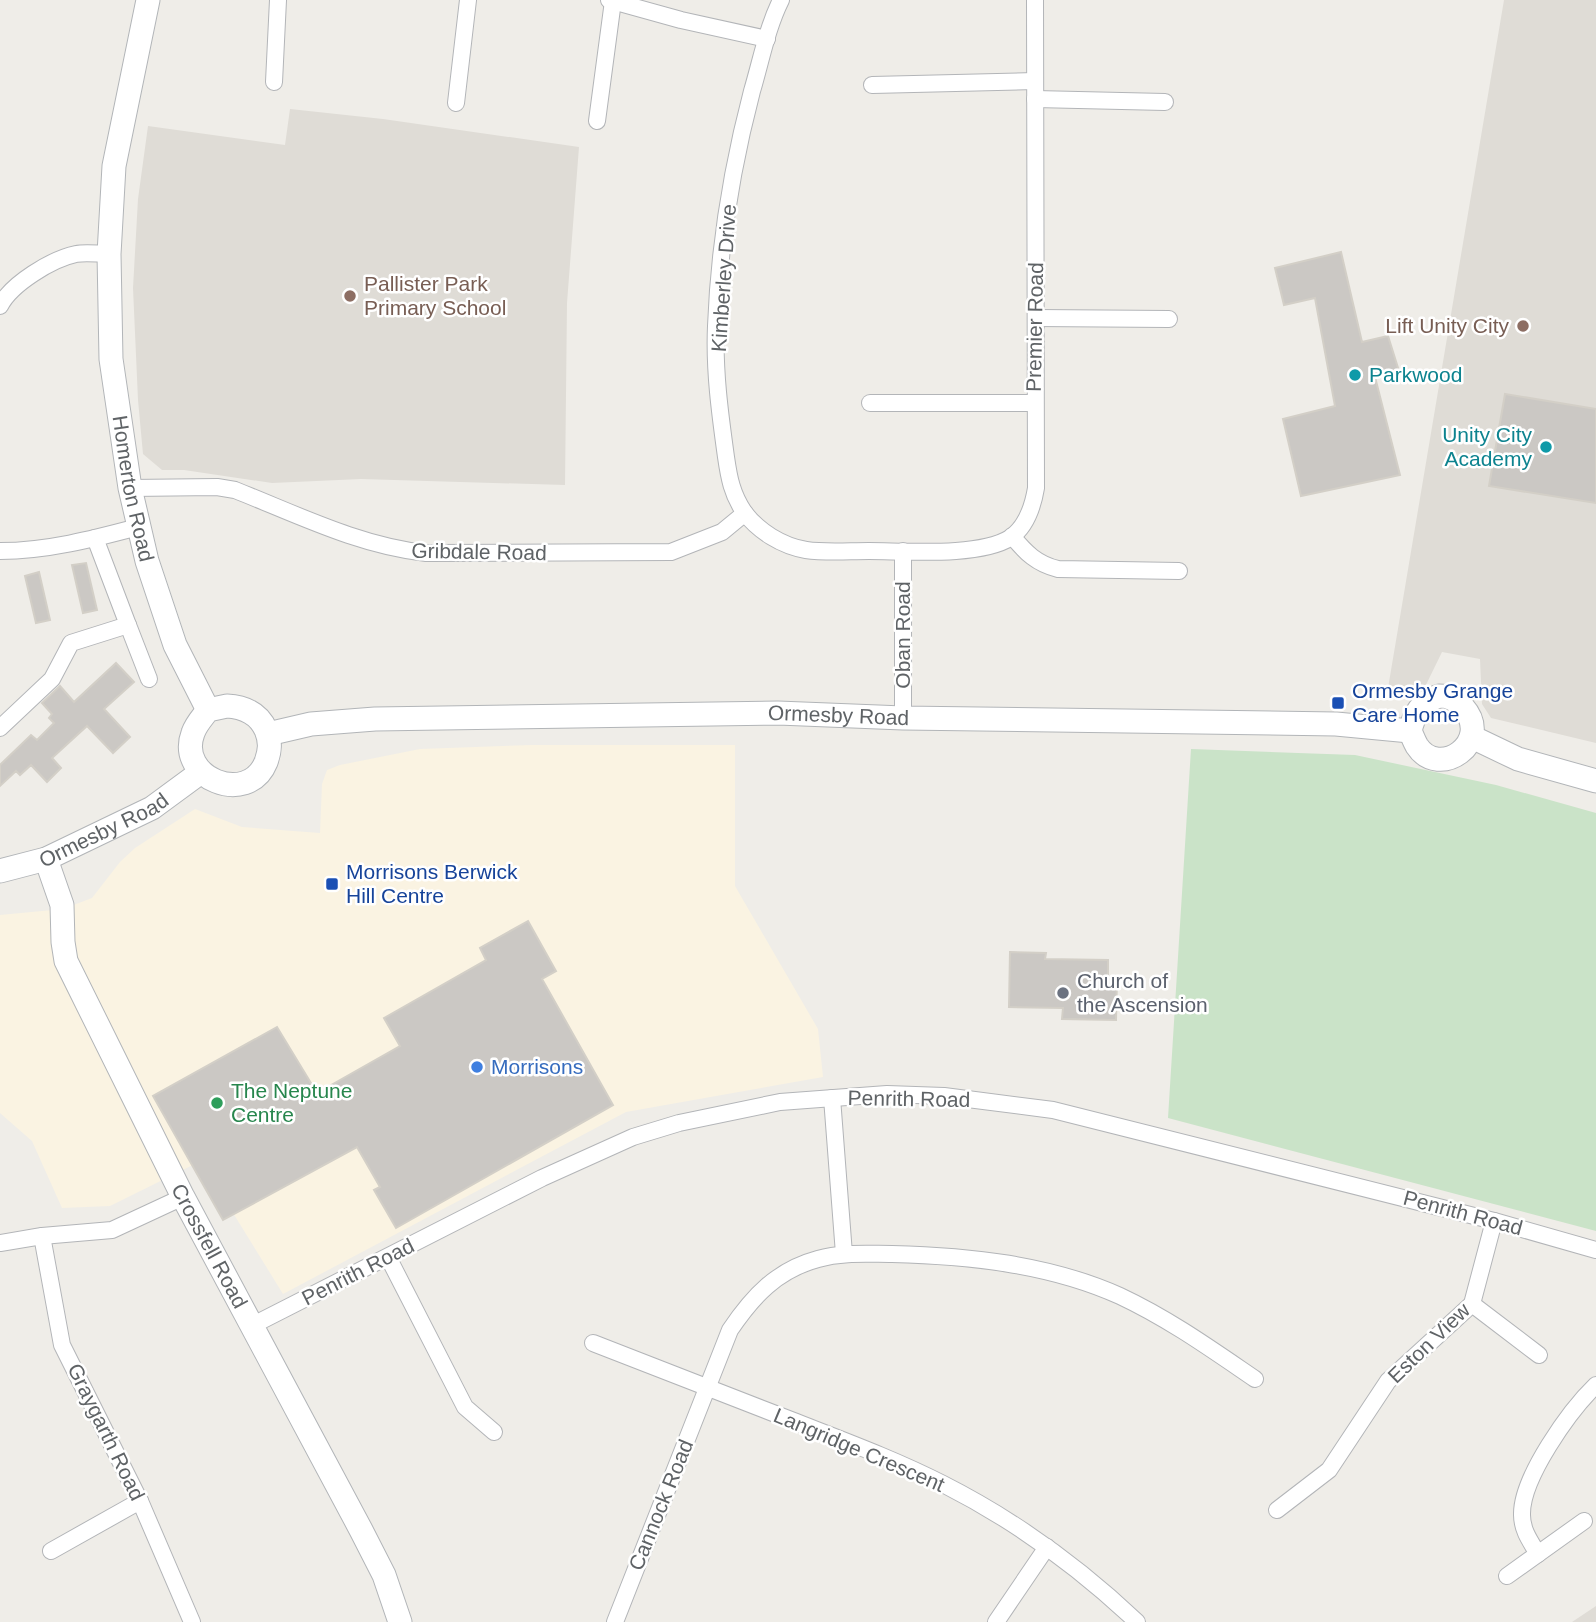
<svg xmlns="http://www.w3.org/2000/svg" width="1596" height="1622" viewBox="0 0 1596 1622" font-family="Helvetica,sans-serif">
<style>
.commercial{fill:#faf3e2}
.education{fill:#dfdcd6}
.green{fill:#cae3c8}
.building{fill:#cbc8c4;stroke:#d3cfc7;stroke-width:2}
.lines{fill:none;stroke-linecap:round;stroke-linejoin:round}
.street-casing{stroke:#b3b5b8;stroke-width:18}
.secondary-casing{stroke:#b2b5b8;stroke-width:25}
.street{stroke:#fff;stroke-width:16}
.secondary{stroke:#fff;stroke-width:23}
.education-dot{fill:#8d6e63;stroke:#fff;stroke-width:2.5}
.culture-dot{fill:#0f9aa8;stroke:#fff;stroke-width:2.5}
.transit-dot{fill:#1a4fb4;stroke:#fff;stroke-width:2.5}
.worship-dot{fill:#6b7280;stroke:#fff;stroke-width:2.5}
.shop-dot{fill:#3f7fe0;stroke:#fff;stroke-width:2.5}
.leisure-dot{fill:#2e9e5b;stroke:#fff;stroke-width:2.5}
.labels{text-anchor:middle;stroke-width:5;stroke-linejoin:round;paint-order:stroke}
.street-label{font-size:21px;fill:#5f6366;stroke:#fff}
.education-label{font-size:21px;fill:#785e54;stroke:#fff;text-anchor:start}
.culture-label{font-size:21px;fill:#0d838f;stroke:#fff;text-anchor:start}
.transit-label{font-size:21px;fill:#164399;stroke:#fff;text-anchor:start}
.worship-label{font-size:21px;fill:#5b616d;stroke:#fff;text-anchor:start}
.shop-label{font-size:21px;fill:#366cbe;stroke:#fff;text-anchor:start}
.leisure-label{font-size:21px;fill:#27864d;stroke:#fff;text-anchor:start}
</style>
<rect width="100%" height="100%" fill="#efede8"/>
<path class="commercial" d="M532 745H735V886L818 1029 823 1077 626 1112 283 1294 201 1161 110 1206 62 1208 32 1141 0 1113V915L63 909 92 898 120 862 135 848 195 809 242 827 320 833 322 784 327 770 340 765 420 749Z"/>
<g class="education">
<path d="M1504 0H1596V743L1491 718 1482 704 1480 659 1442 652 1422 693 1410 699 1387 694Z"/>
<path d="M290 109 383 119 579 147 567 303 565 485 361 479 272 483 184 470H162L143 454 138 400 133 288 138 199 148 126 285 145Z"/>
<path d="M1596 1606V1622H1572Z"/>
</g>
<path class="green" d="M1191 749 1355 755 1496 785 1596 813V1231L1168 1118Z"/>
<g class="building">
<path d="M1341 252 1362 342 1388 336 1399 371 1375 377 1400 475 1301 496 1283 419 1335 406 1315 298 1284 305 1275 268Z"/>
<path d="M1505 394 1596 409V503L1489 486Z"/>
<path d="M86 563 97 610 83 613 72 565Z"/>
<path d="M39 572 50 620 36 623 25 576Z"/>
<path d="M116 663 134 682 104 709 130 737 113 753 87 726 52 758 61 768 47 782 31 765 20 775 16 771 0 786V765L31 735 37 740 54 723 49 718 52 714 42 703 60 686 74 702Z"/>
<path d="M528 921 556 971 542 979 613 1105 396 1228 374 1190 380 1187 357 1147 223 1220 153 1096 277 1027 317 1093 400 1046 384 1018 486 960 480 948Z"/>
<path d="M1010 952 1046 953 1045 959 1108 960V979H1117L1116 1020 1062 1019 1063 1008 1009 1007Z"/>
</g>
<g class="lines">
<defs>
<g id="street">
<path d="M609 0 681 20 767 39"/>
<path d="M781 0C767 28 761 61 752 91 732 167 719 247 716 326 714 370 720 414 726 457 729 478 732 494 744 512 758 531 782 546 806 550 826 553 848 551 869 551 906 551 979 557 1010 538 1026 527 1033 506 1036 488L1035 0"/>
<path d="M274 82 278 0"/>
<path d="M872 85 1035 81"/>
<path d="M1035 99 1165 102"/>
<path d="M456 103 468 0"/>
<path d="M597 121 613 1"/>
<path d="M0 306C11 284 52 259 76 254 86 252 98 254 109 254"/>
<path d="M1036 318 1169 319"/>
<path d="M870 403H1034"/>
<path d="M130 488 217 487 235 490C298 515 360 546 426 553L671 552 722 532 745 513"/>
<path d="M1012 536C1026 553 1037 564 1058 569L1179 571"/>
<path d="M0 551C47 551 93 539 138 527"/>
<path d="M128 625 149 679"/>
<path d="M903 718V551"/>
<path d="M0 728 52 679 71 643 128 625 95 538"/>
<path d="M832 1098 844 1254"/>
<path d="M42 1236 62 1345 140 1501 192 1622"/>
<path d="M0 1243 42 1236 112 1230 183 1197"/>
<path d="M388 1257 465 1407 494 1432"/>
<path d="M1472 1304 1539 1355"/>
<path d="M253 1325 542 1178 633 1137 679 1123 780 1102 887 1094 944 1096 1053 1110 1494 1221 1596 1250"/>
<path d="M593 1343C659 1369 725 1395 791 1420 842 1440 894 1459 943 1484 1014 1520 1079 1567 1137 1622"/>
<path d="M1277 1510 1329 1470 1388 1381 1472 1304 1494 1221"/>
<path d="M51 1551 140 1501"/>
<path d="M1538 1554C1530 1541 1522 1530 1522 1515 1521 1478 1570 1410 1596 1385"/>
<path d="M1507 1576 1584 1521"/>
<path d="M615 1622 730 1330C753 1296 777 1270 818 1259 842 1252 867 1254 892 1254 969 1256 1049 1264 1120 1296 1169 1319 1211 1349 1255 1379"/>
<path d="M996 1622 1047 1547"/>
</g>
<g id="secondary">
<path id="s1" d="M148 0 114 166 109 254 111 359 130 488 147 561 175 645 208 710"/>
<path d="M1439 696C1449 696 1455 699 1463 707 1494 742 1439 780 1417 746 1414 741 1412 735 1410 731 1414 714 1421 702 1439 696Z"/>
<path d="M227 706C245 707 259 714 266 730 271 742 270 751 266 762 248 807 176 778 193 733 196 724 203 717 208 710Z"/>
<path id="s2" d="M268 734 311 724 375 719 778 713 903 718 1336 724 1410 731"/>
<path d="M1472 737 1518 759 1596 781"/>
<path id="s3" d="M46 859 62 905 63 942 66 961 183 1197 361 1530 384 1575 400 1622"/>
<path id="s4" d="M0 871 46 859 152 808 201 772"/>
</g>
</defs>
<use href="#street" class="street-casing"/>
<use href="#secondary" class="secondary-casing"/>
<use href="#street" class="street"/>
<use href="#secondary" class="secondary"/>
</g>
<g class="education-dot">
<circle cx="350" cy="296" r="7"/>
<circle cx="1523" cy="326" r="7"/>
</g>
<g class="culture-dot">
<circle cx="1355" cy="375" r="7"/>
<circle cx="1546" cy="447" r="7"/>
</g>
<g class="transit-dot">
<rect x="1331" y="696" width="14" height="14" rx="3.5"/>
<rect x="325" y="877" width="14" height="14" rx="3.5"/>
</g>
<circle class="worship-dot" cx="1063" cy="993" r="7"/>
<circle class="shop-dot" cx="477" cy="1067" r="7"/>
<circle class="leisure-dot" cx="217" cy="1103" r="7"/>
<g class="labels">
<g class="street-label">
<text transform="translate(724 278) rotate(-86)" y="7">Kimberley Drive</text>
<text transform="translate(1035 327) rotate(-89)" y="7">Premier Road</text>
<text dy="7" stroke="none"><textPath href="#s1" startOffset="494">Homerton Road</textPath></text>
<text transform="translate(479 552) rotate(1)" y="7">Gribdale Road</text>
<text transform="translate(903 635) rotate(-90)" y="7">Oban Road</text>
<text dy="7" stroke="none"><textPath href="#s2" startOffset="572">Ormesby Road</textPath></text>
<text dy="7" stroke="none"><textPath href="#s4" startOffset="112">Ormesby Road</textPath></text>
<text transform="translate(909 1099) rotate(1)" y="7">Penrith Road</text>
<text transform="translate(1463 1213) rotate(15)" y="7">Penrith Road</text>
<text dy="7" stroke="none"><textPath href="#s3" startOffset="424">Crossfell Road</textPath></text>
<text transform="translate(358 1272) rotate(-27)" y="7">Penrith Road</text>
<text transform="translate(1429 1343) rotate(-44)" y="7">Eston View</text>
<text transform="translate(106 1432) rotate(64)" y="7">Graygarth Road</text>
<text transform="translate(859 1450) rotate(23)" y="7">Langridge Crescent</text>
<text transform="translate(661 1505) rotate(-68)" y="7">Cannock Road</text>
</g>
<g class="education-label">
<text x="364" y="291">Pallister Park<tspan x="364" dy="24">Primary School</tspan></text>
<text x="1509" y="333" text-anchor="end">Lift Unity City</text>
</g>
<g class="culture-label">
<text x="1369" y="382">Parkwood</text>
<text x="1532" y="442" text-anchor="end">Unity City<tspan x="1532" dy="24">Academy</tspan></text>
</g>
<g class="transit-label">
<text x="1352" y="698">Ormesby Grange<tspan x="1352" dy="24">Care Home</tspan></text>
<text x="346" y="879">Morrisons Berwick<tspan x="346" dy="24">Hill Centre</tspan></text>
</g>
<g class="worship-label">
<text x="1077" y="988">Church of<tspan x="1077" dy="24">the Ascension</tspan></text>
</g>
<g class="shop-label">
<text x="491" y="1074">Morrisons</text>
</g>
<g class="leisure-label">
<text x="231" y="1098">The Neptune<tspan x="231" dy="24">Centre</tspan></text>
</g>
</g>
</svg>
